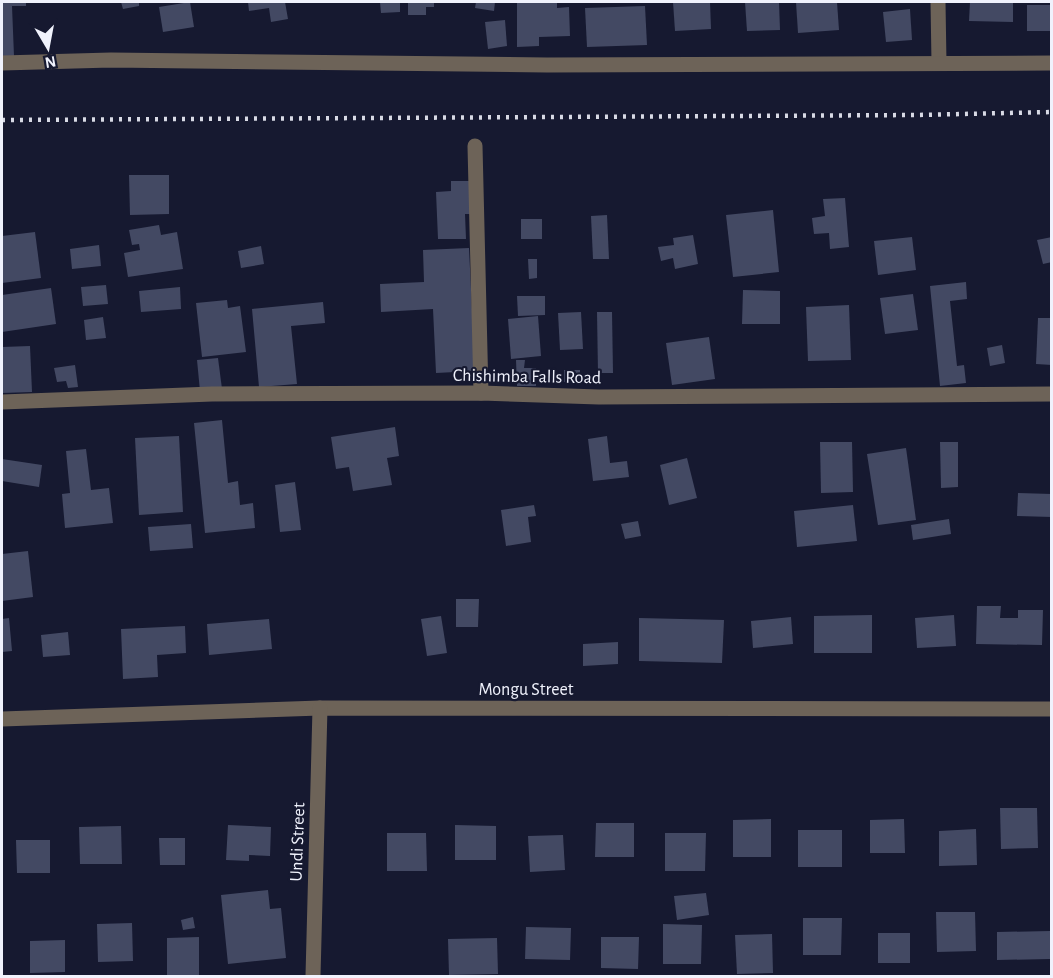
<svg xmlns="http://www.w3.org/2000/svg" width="1053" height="978" viewBox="0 0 1053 978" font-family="'Alegreya Sans',sans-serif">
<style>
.building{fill:#434963}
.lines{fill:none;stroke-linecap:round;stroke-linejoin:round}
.minor{stroke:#6d6358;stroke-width:15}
.rail{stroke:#d8dae5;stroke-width:4.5;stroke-dasharray:3 6;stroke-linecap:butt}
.labels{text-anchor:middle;stroke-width:4.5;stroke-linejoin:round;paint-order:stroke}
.street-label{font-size:18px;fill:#f0f2fc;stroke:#161930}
</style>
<rect width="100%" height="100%" fill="#161930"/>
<g class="building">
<path d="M2 2H26V6H12L14 56H2Z"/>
<path d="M121 2H139V6L123 9Z"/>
<path d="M190 2 194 27 163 32 159 7Z"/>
<path d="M248 2H285L288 19 271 22 269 8 249 11Z"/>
<path d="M380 2H400V12L381 13Z"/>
<path d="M408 2H434V7H426V15H408Z"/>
<path d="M476 2H495L494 11 475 8Z"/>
<path d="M517 2H557V8L569 7 570 36 539 37V46L517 47Z"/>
<path d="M673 2H710L711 29 675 31Z"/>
<path d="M745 2H779L780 30 747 31Z"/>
<path d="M796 2H837L839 30 798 33Z"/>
<path d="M970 2H1013V22L969 21Z"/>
<rect x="1027" y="5" width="25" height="26"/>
<path d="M645 6 647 45 587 47 585 8Z"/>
<path d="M910 9 912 40 886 42 883 12Z"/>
<path d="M505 20 507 46 488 49 485 22Z"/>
<path d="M129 175H169V214L130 215Z"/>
<path d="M451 181H471L472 214H465L466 239H438L436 192 451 191Z"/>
<path d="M845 198 849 247 830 249 829 233 814 234 812 218 825 216 823 199Z"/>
<path d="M773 210 779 272 733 277 726 215Z"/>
<path d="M607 215 609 259H593L591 216Z"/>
<rect x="521" y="219" width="21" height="20"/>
<path d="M159 225 161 235 177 232 183 269 128 277 124 253 140 250 139 244 132 245 129 230Z"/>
<path d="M35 232 41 278 2 283V236Z"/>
<path d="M693 235 698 264 675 269 673 258 661 261 658 247 674 245 673 238Z"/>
<path d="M912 237 916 270 878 275 874 241Z"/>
<path d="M1052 237V262L1043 264 1037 240Z"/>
<path d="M99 245 101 266 72 269 70 249Z"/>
<path d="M261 246 264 264 241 268 238 251Z"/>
<path d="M469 248 475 371 436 373 433 309 381 312 380 284 424 282 423 250Z"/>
<path d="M528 259H537V278L529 279Z"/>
<path d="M966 282 967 299 950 301 957 366 964 365 966 383 940 386 930 286Z"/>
<path d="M106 285 108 304 83 306 81 287Z"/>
<path d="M180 287 181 309 141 312 139 291Z"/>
<path d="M51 288 56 324 2 332V295Z"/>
<path d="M743 290 780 291V324H742Z"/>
<path d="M913 294 918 330 885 334 880 298Z"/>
<path d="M517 296H545V315L518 316Z"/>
<path d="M227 300 228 308 240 306 246 352 202 357 196 303Z"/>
<path d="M323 302 325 323 291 326 297 384 259 387 252 309Z"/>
<path d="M849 305 851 360 808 361 806 307Z"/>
<path d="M581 312 583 349 560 350 558 313Z"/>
<path d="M597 312H612L613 373H598Z"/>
<path d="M538 316 541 356 511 359 508 319Z"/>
<path d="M103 317 106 338 86 340 84 320Z"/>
<path d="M1038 318H1052V365L1036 364Z"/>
<path d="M709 337 715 379 672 385 666 343Z"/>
<path d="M1002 345 1005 363 990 366 987 348Z"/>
<path d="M30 346 32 392 2 393V347Z"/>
<path d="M218 358 222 389 200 391 197 360Z"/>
<path d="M516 360H525L524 368H536V386H517Z"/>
<path d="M75 365 78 387 68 388 66 381 57 382 54 368Z"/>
<rect x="564" y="370" width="16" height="12"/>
<path d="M222 420 228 483 238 481 240 505 253 503 255 528 205 533 194 423Z"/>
<path d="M395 427 399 456 387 458 392 485 353 491 349 467 336 469 331 437Z"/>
<path d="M179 436 183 512 139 515 135 438Z"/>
<path d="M607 436 610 463 627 461 629 477 593 481 588 439Z"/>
<path d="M820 442H852L853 492 821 493Z"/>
<path d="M940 442H958V487L941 488Z"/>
<path d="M906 448 916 520 878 525 867 454Z"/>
<path d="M86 449 91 490 109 488 113 523 65 528 62 494 70 493 66 451Z"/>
<path d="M687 458 697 498 669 505 660 465Z"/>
<path d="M2 459 42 465 39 487 2 481Z"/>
<path d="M295 482 301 530 280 532 275 485Z"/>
<path d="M1018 493 1052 494V517L1017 516Z"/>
<path d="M534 505 536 516 528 517 531 542 506 546 501 510Z"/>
<path d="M853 505 857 541 797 547 794 511Z"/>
<path d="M949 519 951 534 913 540 911 525Z"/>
<path d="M638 521 641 536 625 539 621 524Z"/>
<path d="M191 524 193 548 150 551 148 527Z"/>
<path d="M28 551 33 597 2 601V554Z"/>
<path d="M456 599H479L478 627H456Z"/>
<path d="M977 606H1001L1000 618H1018V610H1043L1042 645 976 644Z"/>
<path d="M872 615V653H814V616Z"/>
<path d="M954 615 956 646 917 648 915 618Z"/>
<path d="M441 616 447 653 427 656 421 619Z"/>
<path d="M791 617 793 644 753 648 751 621Z"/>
<path d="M9 618 12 651 2 652V619Z"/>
<path d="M639 618 724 620 722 663 639 661Z"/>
<path d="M269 619 272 649 209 655 207 624Z"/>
<path d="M185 626 186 653 157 655 158 677 123 679 121 629Z"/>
<path d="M68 632 70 655 43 657 41 635Z"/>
<path d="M618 642V664L583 666V644Z"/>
<path d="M1000 808H1037L1038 848 1001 849Z"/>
<path d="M771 819V857H733V820Z"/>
<path d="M904 819 905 853H870V820Z"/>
<path d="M596 823H634V857H595Z"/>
<path d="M228 825 271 827 270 856 249 855V861L226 860Z"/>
<path d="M455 825 496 826V860H455Z"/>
<path d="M121 826 122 864H80L79 827Z"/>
<path d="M976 829 977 865 939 866V831Z"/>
<rect x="798" y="830" width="44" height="37"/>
<path d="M387 833H426L427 871H387Z"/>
<path d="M665 833H706L705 871H665Z"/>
<path d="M563 835 565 870 530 872 528 836Z"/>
<path d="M159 838H185V865H160Z"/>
<path d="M16 840H50V873H17Z"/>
<path d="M268 890 270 909 281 908 286 958 228 964 221 895Z"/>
<path d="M706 893 709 915 677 920 674 896Z"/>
<path d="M936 912H975L976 951 937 952Z"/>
<path d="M193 917 195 928 183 930 181 920Z"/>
<path d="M803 918H842L841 955H803Z"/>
<path d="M132 923 133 961 98 962 97 924Z"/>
<path d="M663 924 702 925 701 964H663Z"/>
<path d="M526 927 571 928 570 960 525 959Z"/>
<path d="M1050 931V959L997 960V932Z"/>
<rect x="878" y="933" width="32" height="30"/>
<path d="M772 934 773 973 737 974 735 935Z"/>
<path d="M199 937V976H167V938Z"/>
<path d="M601 937H639L638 969 601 968Z"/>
<path d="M497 938 498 974 449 975 448 939Z"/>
<path d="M65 940V972L30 973V941Z"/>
</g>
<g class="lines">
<g class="minor">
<path d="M938 2 939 63"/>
<path d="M2 63 111 60 547 65 1052 63"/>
<path d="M475 146 481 393"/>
<path d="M2 402 212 394 481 393 599 397 1052 394"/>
<path d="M2 719 320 708 1052 709"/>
<path d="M313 976 320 708"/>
</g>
<path class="rail" d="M2 120 917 115 1052 112"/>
</g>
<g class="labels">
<g class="street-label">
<text transform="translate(527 376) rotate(1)" y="6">Chishimba Falls Road</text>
<text x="526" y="695">Mongu Street</text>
<text transform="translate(297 842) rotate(-88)" y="6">Undi Street</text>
</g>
</g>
<rect width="1053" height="978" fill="none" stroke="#f0f2fc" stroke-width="6"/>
<g transform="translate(48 48) rotate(170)" stroke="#161930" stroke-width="4.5" paint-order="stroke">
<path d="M0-4.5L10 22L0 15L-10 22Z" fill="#f0f2fc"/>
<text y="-9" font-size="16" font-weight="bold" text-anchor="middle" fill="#f0f2fc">N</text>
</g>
</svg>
